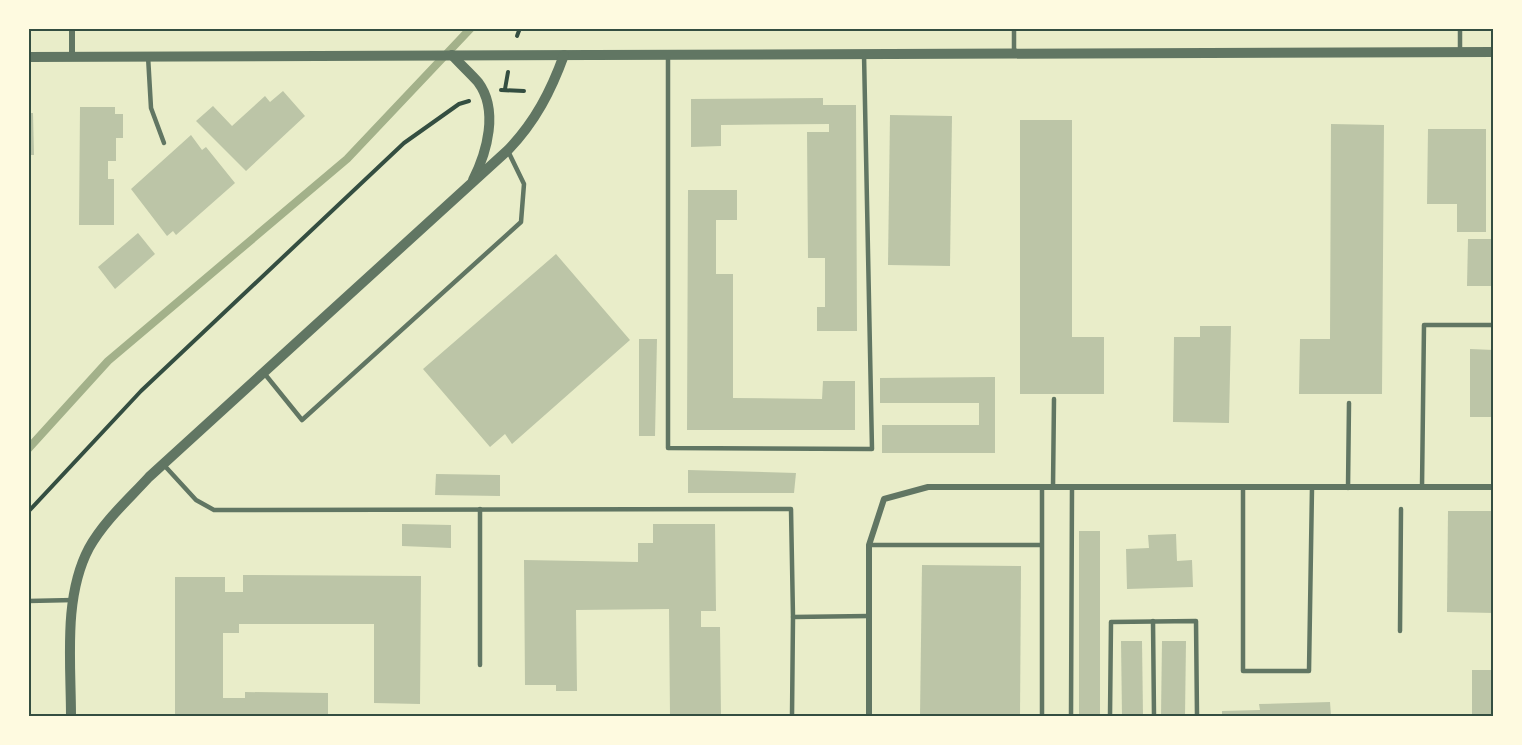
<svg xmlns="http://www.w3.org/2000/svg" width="1522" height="745" viewBox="0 0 1522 745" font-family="'IBM Plex Sans',sans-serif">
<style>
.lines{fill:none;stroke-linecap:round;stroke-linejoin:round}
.stream{stroke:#a3b18a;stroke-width:8}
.building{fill:#bcc5a7}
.path{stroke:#344e41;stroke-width:4}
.service{stroke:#617663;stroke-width:4.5}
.minor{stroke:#617663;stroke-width:6}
.tertiary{stroke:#617663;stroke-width:10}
.neatline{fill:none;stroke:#344e41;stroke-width:2}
</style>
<rect width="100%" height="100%" fill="#e9edc9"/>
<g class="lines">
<path class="stream" d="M28 449 108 361 347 159 471 28"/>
</g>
<g class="building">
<path d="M283 91 305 116 246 171 196 121 213 106 232 126 265 96 270 102Z"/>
<path d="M823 98V105H856L857 331H817V307H825V258H808L807 132H829V124L721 125V146L691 147V99Z"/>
<path d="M80 107H115V114H123V138H116V161H108V179H114V225H79Z"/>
<path d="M28 113H33L34 155H28Z"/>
<path d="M890 115 952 116 950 266 888 265Z"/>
<path d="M1020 120H1072V337H1104V394H1020Z"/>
<path d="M1331 124 1384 125 1382 394H1299L1300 339H1330Z"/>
<path d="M1428 129H1486V232H1457V204H1427Z"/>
<path d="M191 135 202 150 206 147 235 183 176 235 173 231 167 236 131 189Z"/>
<path d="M688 190H737V220H716V274H733V398L822 399 823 381H855V430H687Z"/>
<path d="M138 233 155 254 115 289 98 267Z"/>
<path d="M1468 239H1494V286H1467Z"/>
<path d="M556 254 630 340 512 444 505 434 490 447 423 369Z"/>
<path d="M1200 326H1231L1229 423 1173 422 1174 337H1200Z"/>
<path d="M639 339H657L655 436H639Z"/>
<path d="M1470 349 1494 350V417H1470Z"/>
<path d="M995 377V453H882V425H979V403H880V378Z"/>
<path d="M688 470 796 473 794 493H688Z"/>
<path d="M436 474 500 475V496L435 495Z"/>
<path d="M1448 511H1494V613L1447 612Z"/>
<path d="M402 524 451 525V548L402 546Z"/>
<path d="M653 524H715L716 611H701V627H720L721 716H670L669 609 576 610 577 691H556V685H525L524 560 638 562V543H653Z"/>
<rect x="1079" y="531" width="21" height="185"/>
<path d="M1176 534 1177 561 1192 560 1193 587 1127 589 1126 549 1149 548 1148 535Z"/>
<path d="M922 565 1021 566 1020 716H920Z"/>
<path d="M243 575 421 576 420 704 374 703V624H239V633H223V698H245V692L328 693V715L175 716V577H225V592H243Z"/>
<path d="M1121 641H1142L1143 716H1122Z"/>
<path d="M1162 641H1186L1185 716H1161Z"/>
<rect x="1472" y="670" width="22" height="46"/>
<path d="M1330 702 1331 716H1222V711L1260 710 1259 704Z"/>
</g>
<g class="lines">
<g class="path">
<path d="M517 36 520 28"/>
<path d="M505 89 508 72"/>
<path d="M501 90 524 91"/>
<path d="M28 512 141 391 404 143 459 104 469 101"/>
</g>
<g class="service">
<path d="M1014 28V54"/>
<path d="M1460 52V28"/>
<path d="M668 54V448L872 449 864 54"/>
<path d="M148 56 151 108 164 143"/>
<path d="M264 373 302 420 521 222 524 184 508 151"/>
<path d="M163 464 196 500 214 510 791 509 793 617 869 616"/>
<path d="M1053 487 1054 399"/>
<path d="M1243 487V671H1309L1312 488"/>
<path d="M1422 487 1424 325H1494"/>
<path d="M1348 488 1349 403"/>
<path d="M869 545H1041"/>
<path d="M28 601 74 600"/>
<path d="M1153 621 1154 716"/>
<path d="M1400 631 1401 509"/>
<path d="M480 665V509"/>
<path d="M792 716 793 617"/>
<path d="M1042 716V487"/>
<path d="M1071 716 1072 487"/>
<path d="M1110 716 1111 622 1196 621 1197 716"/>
</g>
<g class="minor">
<path d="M72 28V57"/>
<path d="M869 716V545L884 499 928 487H1494"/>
</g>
<g class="tertiary">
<path d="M452 55C460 64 470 73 478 82 499 110 487 152 473 180"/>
<path d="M28 57 1494 52"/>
<path d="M71 716C71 662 63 597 89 548 104 521 128 500 149 477L508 150C535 122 551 91 564 55"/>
</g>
</g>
<rect width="1522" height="745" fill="none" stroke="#fefae0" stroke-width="60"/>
<rect x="30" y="30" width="1462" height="685" class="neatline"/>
</svg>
